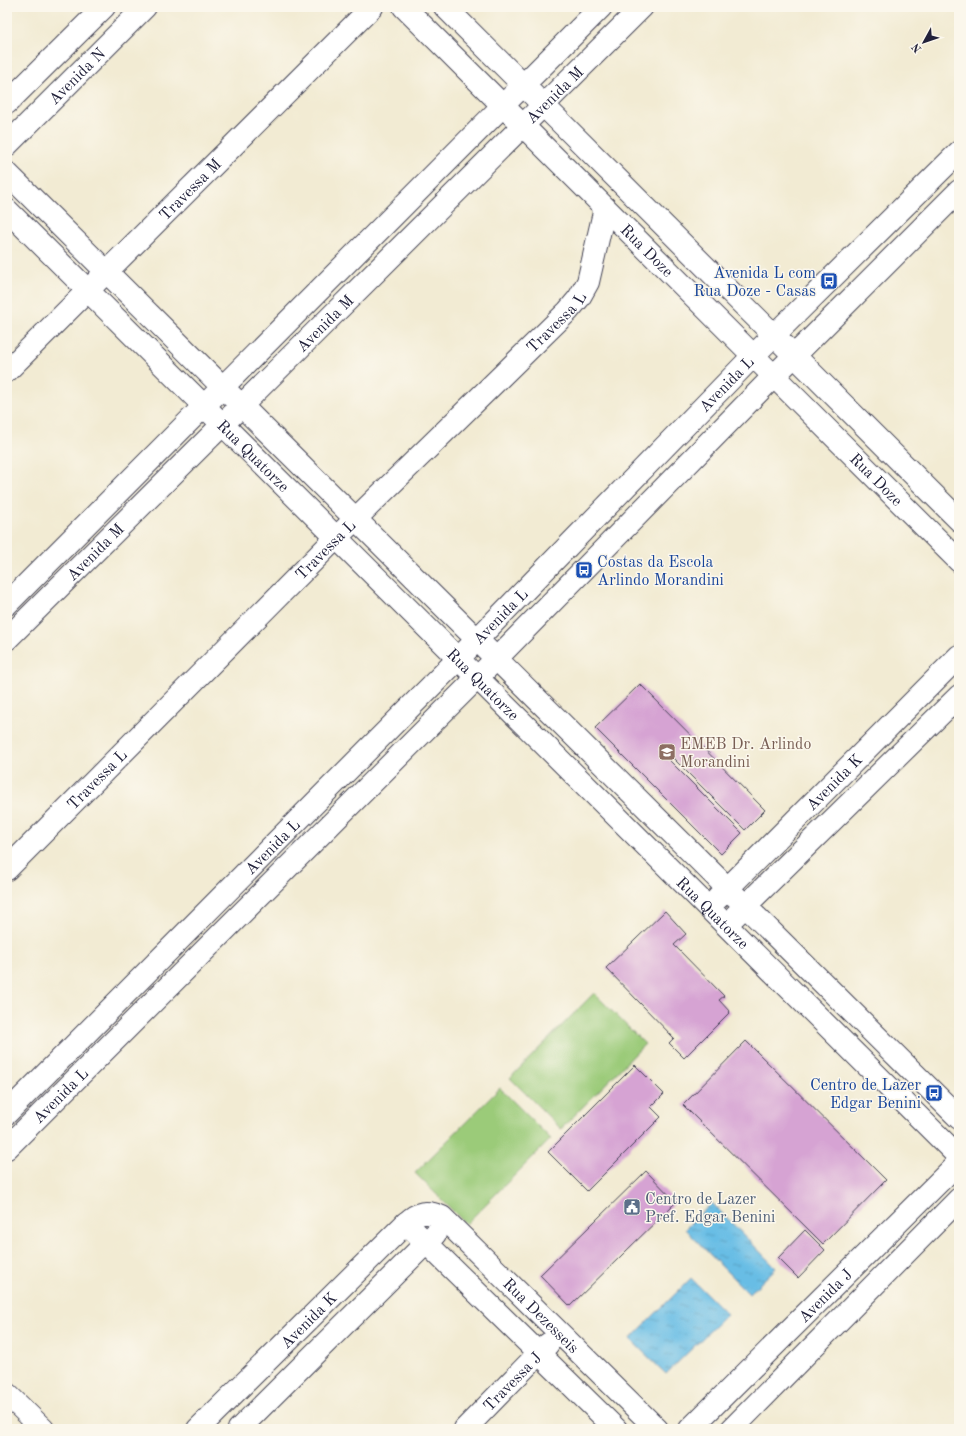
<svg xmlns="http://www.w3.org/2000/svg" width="966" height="1436" viewBox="0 0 966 1436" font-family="'Old Standard TT',serif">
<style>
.grass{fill:#9bcb79;stroke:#5e765a}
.water{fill:url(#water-ripples);stroke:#457090}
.building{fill:#d6a3d3}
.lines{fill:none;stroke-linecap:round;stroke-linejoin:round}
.minor-casing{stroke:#414052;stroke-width:24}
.minor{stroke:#fff;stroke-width:22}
.labels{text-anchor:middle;stroke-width:3;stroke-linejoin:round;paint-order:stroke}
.street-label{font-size:16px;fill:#22223b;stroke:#fbf7ec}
.transit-label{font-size:16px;fill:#164399;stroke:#fbf7ec;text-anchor:end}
.education-label{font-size:16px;fill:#785e54;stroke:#fbf7ec;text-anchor:start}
.service-label{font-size:16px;fill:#4e5e75;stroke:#fbf7ec;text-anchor:start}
</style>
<defs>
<pattern id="water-ripples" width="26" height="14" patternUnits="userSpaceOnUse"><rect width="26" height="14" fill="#68bde5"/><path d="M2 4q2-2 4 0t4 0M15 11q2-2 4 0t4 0" fill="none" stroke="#59b"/></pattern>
</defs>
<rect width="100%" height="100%" fill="#fbf7ec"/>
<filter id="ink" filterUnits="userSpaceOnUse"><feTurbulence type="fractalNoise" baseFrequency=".025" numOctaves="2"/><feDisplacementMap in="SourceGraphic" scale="8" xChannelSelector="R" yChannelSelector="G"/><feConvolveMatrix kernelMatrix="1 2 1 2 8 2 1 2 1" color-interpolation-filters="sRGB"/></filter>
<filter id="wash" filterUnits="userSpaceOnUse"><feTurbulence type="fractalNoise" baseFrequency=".012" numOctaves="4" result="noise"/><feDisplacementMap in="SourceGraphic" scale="16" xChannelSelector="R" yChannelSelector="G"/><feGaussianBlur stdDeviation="0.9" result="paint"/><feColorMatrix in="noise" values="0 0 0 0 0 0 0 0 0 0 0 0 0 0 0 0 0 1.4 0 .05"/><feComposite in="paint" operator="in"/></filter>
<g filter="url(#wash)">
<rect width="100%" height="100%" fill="#f2ebd3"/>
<g class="grass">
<path d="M594 993 645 1044 561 1129 510 1078Z"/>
<path d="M500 1088 551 1139 466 1224 415 1173Z"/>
</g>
<g class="water">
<path d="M712 1203 776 1268 749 1294 685 1229Z"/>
<path d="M691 1278 727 1314 666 1374 630 1339Z"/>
</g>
<g id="blocks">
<g class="building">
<path d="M640 684 765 810 745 830 661 746 658 749 742 833 721 854 595 728Z"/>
<path d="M665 911 686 934 674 945 724 996 719 1000 730 1012 684 1058 669 1043 674 1038 606 968Z"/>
<path d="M746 1041 886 1180 823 1244 683 1105Z"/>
<path d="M635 1065 664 1094 651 1107 661 1117 587 1191 548 1152Z"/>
<path d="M646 1171 676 1202 570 1306 540 1275Z"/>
<path d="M805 1230 825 1250 798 1278 778 1258Z"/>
</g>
</g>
</g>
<g filter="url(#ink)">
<use href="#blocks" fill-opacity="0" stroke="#414052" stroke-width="1"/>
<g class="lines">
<defs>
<g id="minor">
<path id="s1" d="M404 7 959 561"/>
<path d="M445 7 959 520"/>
<path d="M7 103 104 7"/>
<path id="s2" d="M7 145 145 7"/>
<path d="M7 173 959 1118"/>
<path id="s3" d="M7 210 959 1157"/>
<path id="s4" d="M7 371 372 7"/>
<path d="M7 604 601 7"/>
<path id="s5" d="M7 639 642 7"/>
<path id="s6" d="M7 869 336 538 568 311 579 298 588 282 605 208"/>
<path id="s7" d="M718 898 959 656"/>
<path d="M735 916 959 696"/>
<path id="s8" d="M7 1113 458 659 753 356 959 152"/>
<path id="s9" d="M7 1148 496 659 774 376 959 191"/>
<path d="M406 1223 616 1429"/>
<path d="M7 1394 43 1429"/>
<path id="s10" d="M198 1429 406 1223C418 1212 426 1210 442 1217L657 1429"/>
<path d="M239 1429 435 1234"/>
<path id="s11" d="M465 1429 548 1344"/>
<path id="s12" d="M690 1429 959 1162"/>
<path d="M732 1429 959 1199"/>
</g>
</defs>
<use href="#minor" class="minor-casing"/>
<use href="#minor" class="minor"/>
</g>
</g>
<defs>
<symbol id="bus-square" viewBox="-11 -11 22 22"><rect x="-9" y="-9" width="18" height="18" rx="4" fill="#1a4fb4" stroke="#fbf7ec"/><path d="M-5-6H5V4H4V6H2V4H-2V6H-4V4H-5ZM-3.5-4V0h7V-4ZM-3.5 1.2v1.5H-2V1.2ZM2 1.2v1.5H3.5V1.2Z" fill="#fff"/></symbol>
<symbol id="school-square" viewBox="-11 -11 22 22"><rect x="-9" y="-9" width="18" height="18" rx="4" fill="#8d6e63" stroke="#fbf7ec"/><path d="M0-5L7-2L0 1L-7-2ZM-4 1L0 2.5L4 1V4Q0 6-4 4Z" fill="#fff"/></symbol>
<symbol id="civic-square" viewBox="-11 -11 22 22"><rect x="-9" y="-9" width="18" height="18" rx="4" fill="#5c6f8a" stroke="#fbf7ec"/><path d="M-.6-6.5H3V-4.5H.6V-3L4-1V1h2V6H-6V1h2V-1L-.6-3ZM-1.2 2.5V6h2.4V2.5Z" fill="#fff"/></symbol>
</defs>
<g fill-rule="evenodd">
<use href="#bus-square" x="819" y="271" width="20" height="20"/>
<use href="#bus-square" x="574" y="560" width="20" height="20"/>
<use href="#school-square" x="657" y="742" width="20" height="20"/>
<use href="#bus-square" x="924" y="1083" width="20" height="20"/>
<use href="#civic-square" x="622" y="1197" width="20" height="20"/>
</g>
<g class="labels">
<g class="street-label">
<text dy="6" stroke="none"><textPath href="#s2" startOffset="98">Avenida N</textPath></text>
<text dy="6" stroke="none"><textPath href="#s5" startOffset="772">Avenida M</textPath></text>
<text dy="6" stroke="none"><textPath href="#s4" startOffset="258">Travessa M</textPath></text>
<text dy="6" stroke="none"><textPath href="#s1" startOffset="344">Rua Doze</textPath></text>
<text dy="6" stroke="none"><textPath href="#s6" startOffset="775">Travessa L</textPath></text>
<text dy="6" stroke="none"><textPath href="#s5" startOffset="448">Avenida M</textPath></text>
<text dy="6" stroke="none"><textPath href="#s8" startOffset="1024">Avenida L</textPath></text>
<text dy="6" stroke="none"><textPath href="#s3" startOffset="348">Rua Quatorze</textPath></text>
<text dy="6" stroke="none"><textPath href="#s1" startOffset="668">Rua Doze</textPath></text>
<text dy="6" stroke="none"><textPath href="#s6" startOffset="451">Travessa L</textPath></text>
<text dy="6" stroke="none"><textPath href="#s5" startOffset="124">Avenida M</textPath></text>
<text dy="6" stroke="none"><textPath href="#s8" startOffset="700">Avenida L</textPath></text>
<text dy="6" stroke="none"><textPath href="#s3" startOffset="672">Rua Quatorze</textPath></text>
<text dy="6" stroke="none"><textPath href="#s6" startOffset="127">Travessa L</textPath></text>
<text dy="6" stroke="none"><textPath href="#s7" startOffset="164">Avenida K</textPath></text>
<text dy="6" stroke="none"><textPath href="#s8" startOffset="376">Avenida L</textPath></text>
<text dy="6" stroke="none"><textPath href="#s3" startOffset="996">Rua Quatorze</textPath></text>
<text dy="6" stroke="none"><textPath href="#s9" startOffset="75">Avenida L</textPath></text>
<text dy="6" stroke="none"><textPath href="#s12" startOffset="190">Avenida J</textPath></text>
<text dy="6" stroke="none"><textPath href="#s10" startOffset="472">Rua Dezesseis</textPath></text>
<text dy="6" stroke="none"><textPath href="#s10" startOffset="155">Avenida K</textPath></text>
<text dy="6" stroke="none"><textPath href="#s11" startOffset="67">Travessa J</textPath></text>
</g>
<g class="transit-label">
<text x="816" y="278">Avenida L com<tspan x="816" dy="18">Rua Doze - Casas</tspan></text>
<text x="597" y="567" text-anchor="start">Costas da Escola<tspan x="597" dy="18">Arlindo Morandini</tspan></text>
<text x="921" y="1090">Centro de Lazer<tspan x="921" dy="18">Edgar Benini</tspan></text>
</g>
<g class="education-label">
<text x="680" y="749">EMEB Dr. Arlindo<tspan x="680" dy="18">Morandini</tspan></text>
</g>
<g class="service-label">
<text x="645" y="1204">Centro de Lazer<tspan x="645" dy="18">Pref. Edgar Benini</tspan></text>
</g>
</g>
<rect width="966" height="1436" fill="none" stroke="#fbf7ec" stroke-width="24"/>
<g transform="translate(924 42) rotate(230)" stroke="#fbf7ec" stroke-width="3" paint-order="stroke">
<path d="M0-3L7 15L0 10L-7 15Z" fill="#22223b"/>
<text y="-6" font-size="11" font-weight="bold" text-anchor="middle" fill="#22223b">N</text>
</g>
</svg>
